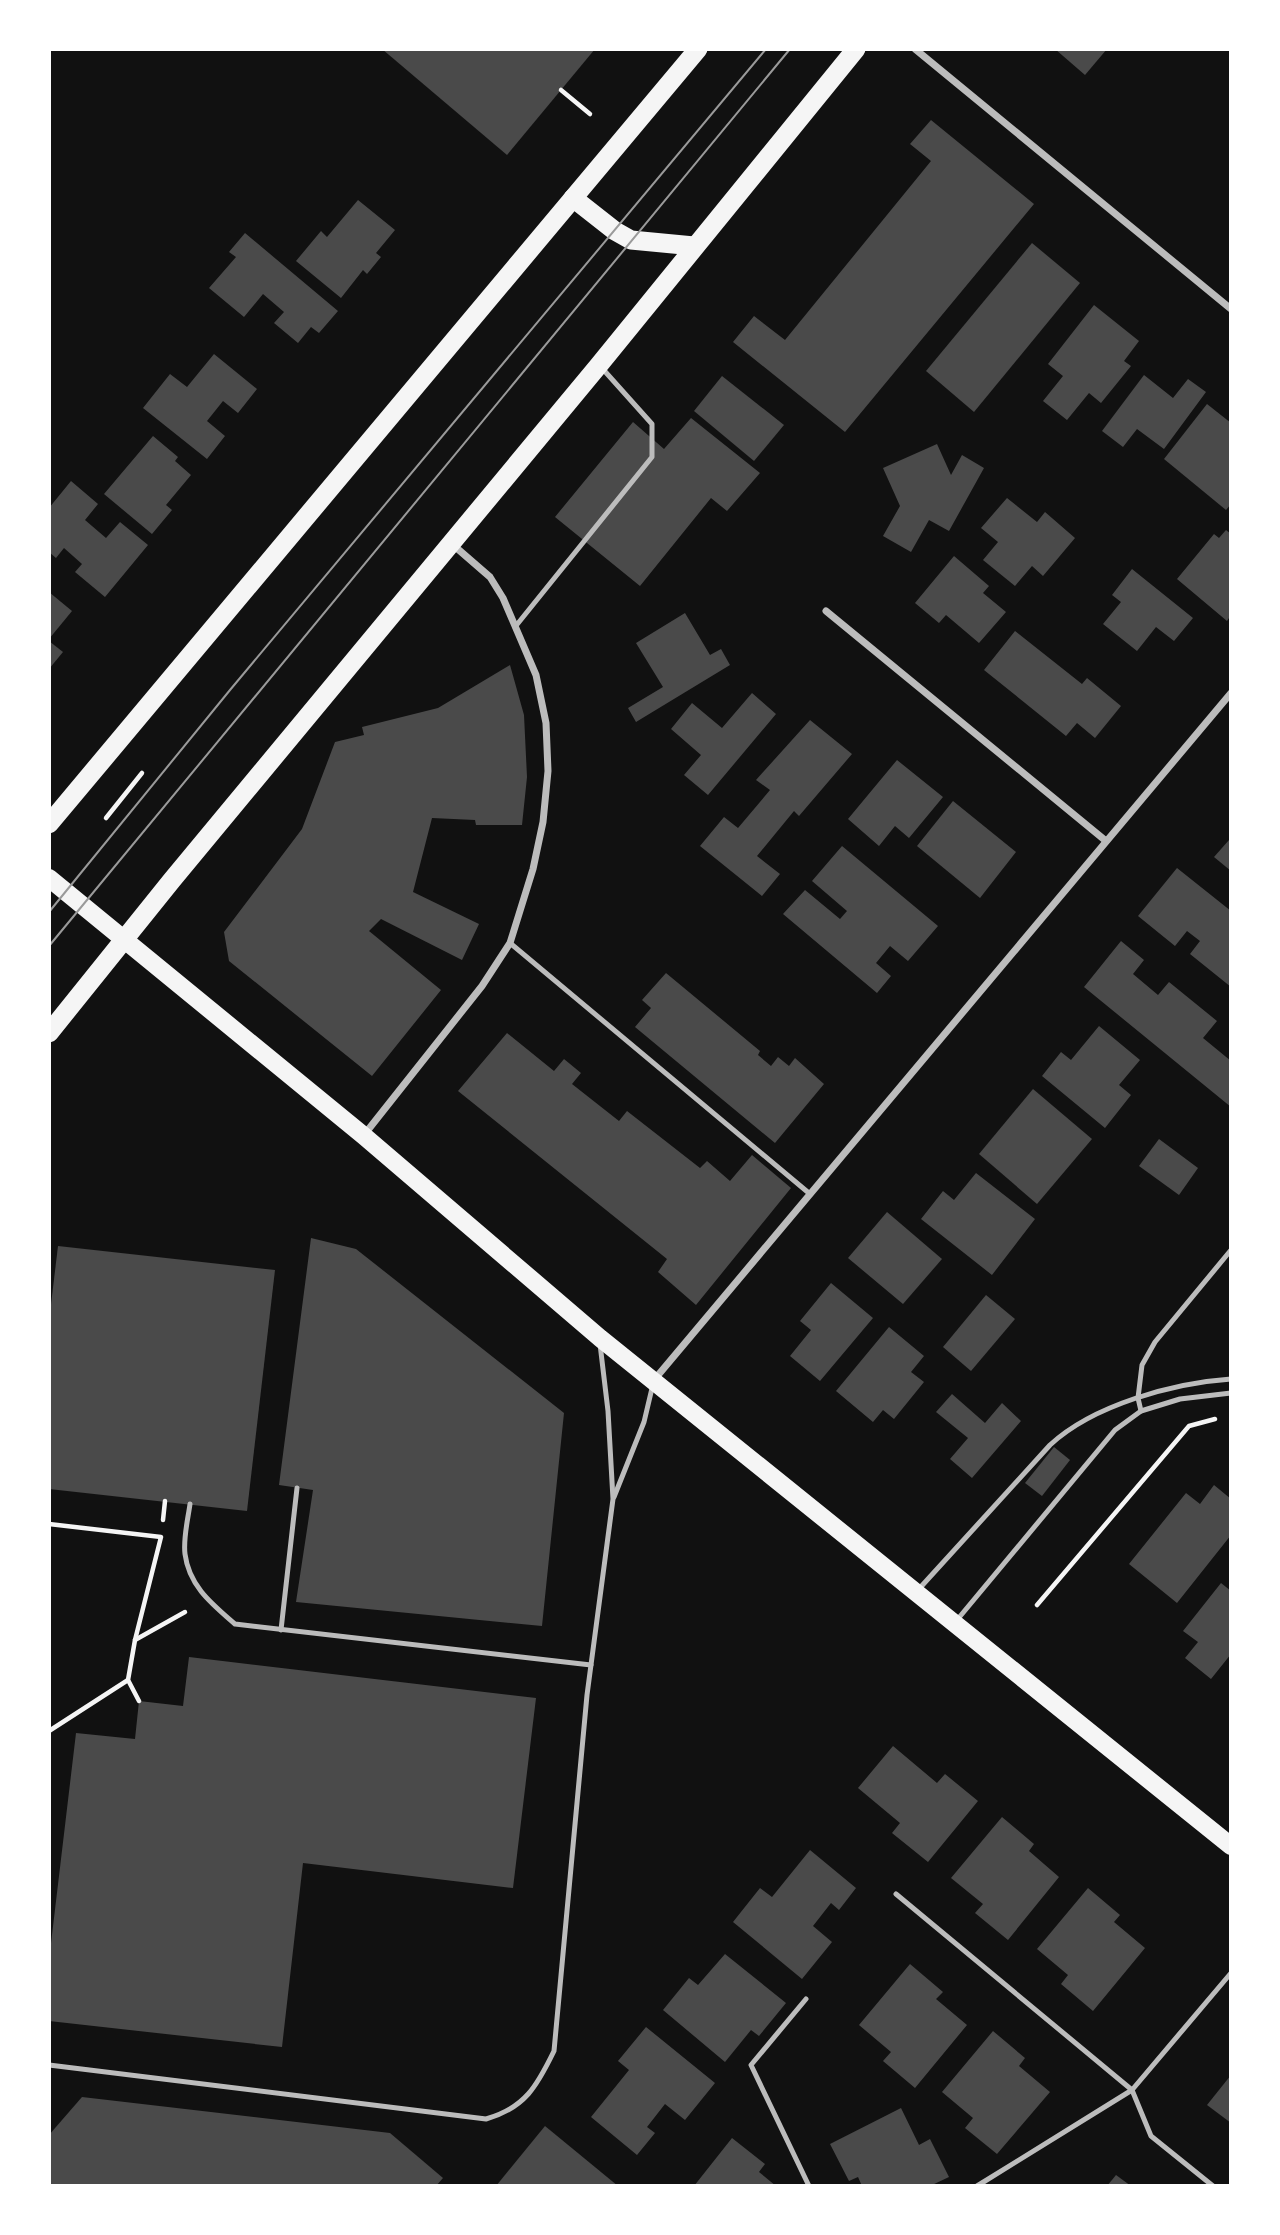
<svg xmlns="http://www.w3.org/2000/svg" width="1280" height="2235" viewBox="0 0 1280 2235" font-family="'Alegreya Sans',sans-serif">
<style>
.building{fill:#4a4a4a}
.lines{fill:none;stroke-linecap:round;stroke-linejoin:round}
.path{stroke:#f5f5f5;stroke-width:4.5}
.service{stroke:#bcbcbc;stroke-width:5}
.minor{stroke:#bcbcbc;stroke-width:7}
.primary{stroke:#f5f5f5;stroke-width:18}
.trunk{stroke:#f5f5f5;stroke-width:19}
.tram{stroke:#9a9a9a;stroke-width:2}
</style>
<rect width="100%" height="100%" fill="#111"/>
<g class="building">
<path d="M382 49H595L507 155Z"/>
<path d="M1055 49H1107L1085 75Z"/>
<path d="M931 120 1034 204 845 432 733 342 754 316 785 340 931 161 910 144Z"/>
<path d="M358 200 395 230 376 253 381 257 367 274 363 270 341 298 296 261 321 231 327 237Z"/>
<path d="M245 233 338 311 319 333 311 327 298 343 274 323 284 312 263 294 244 317 209 288 236 257 229 252Z"/>
<path d="M1032 243 1080 283 974 412 926 371Z"/>
<path d="M1094 305 1139 341 1124 361 1131 366 1101 403 1089 393 1067 420 1043 401 1063 376 1048 364Z"/>
<path d="M214 354 257 389 238 413 223 401 207 421 225 436 207 459 143 408 170 374 187 387Z"/>
<path d="M1144 375 1173 398 1188 379 1206 392 1164 449 1137 429 1123 447 1102 431Z"/>
<path d="M722 376 784 425 754 461 694 411Z"/>
<path d="M1207 404 1231 423V504L1226 510 1164 459Z"/>
<path d="M691 418 760 473 727 511 711 498 640 586 555 517 633 422 664 449Z"/>
<path d="M153 436 178 457 175 461 191 475 166 505 172 510 152 534 104 494Z"/>
<path d="M937 444 951 475 962 455 984 468 949 531 929 520 911 552 883 536 900 506 883 468Z"/>
<path d="M71 481 98 504 85 520 106 538 120 522 148 545 105 597 75 572 82 564 64 548 56 558 49 552V508Z"/>
<path d="M1007 498 1037 522 1045 512 1075 538 1043 576 1032 566 1015 586 983 560 998 542 981 528Z"/>
<path d="M1226 530 1231 534V615L1227 621 1177 579 1214 534 1219 538Z"/>
<path d="M954 556 989 586 983 593 1006 612 979 643 946 615 939 623 915 603Z"/>
<path d="M1132 569 1193 618 1174 641 1156 627 1137 651 1103 624 1121 602 1112 595Z"/>
<path d="M49 592 72 611 49 639Z"/>
<path d="M685 613 710 655 721 649 730 665 636 722 628 708 663 687 636 643Z"/>
<path d="M1015 631 1082 684 1087 678 1121 706 1095 738 1077 723 1066 736 984 670Z"/>
<path d="M49 641 63 652 49 669Z"/>
<path d="M510 665 524 715 527 777 522 825H476L475 820 432 818 413 892 479 924 462 960 381 919 369 931 441 990 372 1076 229 961 224 932 302 829 335 742 364 735 362 727 438 708Z"/>
<path d="M752 693 776 714 708 795 684 775 701 755 671 729 692 703 722 728Z"/>
<path d="M810 720 852 754 799 816 794 811 757 856 780 874 762 896 700 846 724 817 738 828 770 790 756 780Z"/>
<path d="M897 760 943 797 909 838 895 826 879 846 848 819Z"/>
<path d="M953 801 1016 852 980 898 917 846Z"/>
<path d="M1229 840 1231 842V871L1214 857Z"/>
<path d="M842 846 938 926 908 961 890 946 876 963 891 976 877 993 783 914 805 890 840 919 847 911 812 881Z"/>
<path d="M1177 868 1231 911V987L1190 954 1200 941 1187 931 1175 946 1138 916Z"/>
<path d="M1121 941 1144 960 1133 974 1158 995 1169 982 1217 1021 1203 1038 1231 1061V1107L1084 987Z"/>
<path d="M666 973 760 1051 758 1055 771 1066 778 1057 789 1066 795 1058 824 1084 775 1143 635 1027 651 1008 642 1000Z"/>
<path d="M1099 1026 1140 1060 1119 1085 1131 1095 1105 1128 1042 1076 1061 1052 1071 1060Z"/>
<path d="M507 1033 554 1071 564 1059 581 1073 572 1084 619 1121 627 1111 700 1168 707 1161 730 1181 752 1155 791 1188 696 1305 658 1272 667 1259 458 1091Z"/>
<path d="M1033 1089 1092 1139 1037 1204 979 1154Z"/>
<path d="M1159 1139 1198 1168 1179 1195 1139 1166Z"/>
<path d="M976 1173 1035 1219 992 1275 921 1219 943 1191 954 1200Z"/>
<path d="M887 1212 942 1259 903 1304 848 1258Z"/>
<path d="M311 1238 356 1249 564 1413 542 1626 296 1602 313 1490 279 1485Z"/>
<path d="M58 1246 275 1270 247 1511 49 1489V1321Z"/>
<path d="M831 1283 873 1318 820 1381 790 1356 811 1330 800 1321Z"/>
<path d="M986 1295 1015 1319 971 1371 943 1347Z"/>
<path d="M889 1327 924 1356 911 1372 924 1382 894 1419 883 1410 873 1422 836 1391Z"/>
<path d="M952 1394 985 1423 1002 1403 1021 1421 972 1478 950 1459 968 1438 936 1412Z"/>
<path d="M1054 1447 1070 1460 1042 1496 1025 1483Z"/>
<path d="M1214 1485 1231 1499V1535L1177 1603 1129 1564 1186 1493 1200 1504Z"/>
<path d="M1221 1583 1231 1591V1654L1211 1679 1185 1658 1198 1642 1183 1631Z"/>
<path d="M189 1657 536 1698 513 1888 303 1863 282 2047 49 2021V1960L76 1733 135 1739 139 1701 183 1706Z"/>
<path d="M893 1746 937 1783 945 1774 978 1801 928 1862 892 1833 900 1823 858 1788Z"/>
<path d="M1002 1817 1034 1844 1029 1851 1059 1877 1008 1940 975 1913 983 1904 951 1878Z"/>
<path d="M810 1850 856 1888 839 1910 831 1903 813 1926 832 1942 802 1979 733 1922 760 1888 772 1897Z"/>
<path d="M1088 1888 1120 1915 1114 1922 1145 1948 1093 2011 1061 1984 1068 1975 1037 1949Z"/>
<path d="M725 1954 786 2003 759 2036 751 2030 725 2062 663 2010 689 1978 698 1985Z"/>
<path d="M910 1964 943 1992 936 1999 967 2025 915 2088 883 2061 891 2052 859 2025Z"/>
<path d="M646 2027 715 2083 685 2120 665 2104 647 2127 655 2133 637 2155 591 2117 629 2070 618 2061Z"/>
<path d="M993 2031 1025 2058 1019 2066 1050 2092 997 2154 965 2128 973 2118 942 2092Z"/>
<path d="M1231 2075V2123L1207 2105Z"/>
<path d="M82 2097 390 2133 443 2178 436 2186H49V2135Z"/>
<path d="M901 2108 919 2145 930 2139 949 2177 930 2186H862L858 2177 849 2181 830 2144Z"/>
<path d="M545 2126 618 2186H496Z"/>
<path d="M732 2138 765 2164 759 2172 776 2186H694Z"/>
<path d="M1116 2175 1131 2186H1107Z"/>
</g>
<g class="lines">
<g class="path">
<path d="M561 90 590 114"/>
<path d="M106 818 142 773"/>
<path d="M163 1520 165 1501"/>
<path d="M49 1524 161 1537 135 1640 128 1680 139 1701"/>
<path d="M1037 1605 1189 1426 1215 1419"/>
<path d="M135 1640 185 1612"/>
<path d="M49 1731 128 1680"/>
</g>
<g class="service">
<path d="M515 627 652 457V424L601 367"/>
<path d="M510 943 810 1194"/>
<path d="M1141 1411 1138 1398 1142 1365 1155 1342 1231 1250"/>
<path d="M614 1497 644 1422 653 1384"/>
<path d="M190 1504C188 1519 183 1538 185 1554 189 1586 212 1604 235 1624L591 1665"/>
<path d="M918 1590 1050 1445C1093 1405 1173 1383 1231 1379"/>
<path d="M957 1620 1115 1430 1141 1411 1180 1399 1231 1393"/>
<path d="M281 1630 297 1488"/>
<path d="M896 1894 1132 2090 1151 2136 1213 2186"/>
<path d="M806 1999 751 2065 809 2186"/>
<path d="M49 2065 486 2119C525 2108 537 2086 554 2051L587 1695 613 1499 608 1411 600 1344"/>
<path d="M977 2186 1132 2090 1231 1973"/>
</g>
<g class="minor">
<path d="M915 49 1231 309"/>
<path d="M826 611 1106 841"/>
<path d="M364 1135 482 986 510 943 533 869 543 822 548 771 546 723 536 675 503 598 490 577 452 544"/>
<path d="M654 1380 1231 693"/>
</g>
<path class="primary" d="M49 878 364 1136 600 1338 1231 1846"/>
<g class="trunk">
<path d="M573 198 615 231 631 240 694 246"/>
<path d="M49 824 698 49"/>
<path d="M49 1033 172 880 599 365 856 49"/>
</g>
<g class="tram">
<path d="M49 912 230 690 766 49"/>
<path d="M49 946 790 49"/>
</g>
</g>
<rect width="1280" height="2235" fill="none" stroke="#ffffff" stroke-width="102"/>
</svg>
